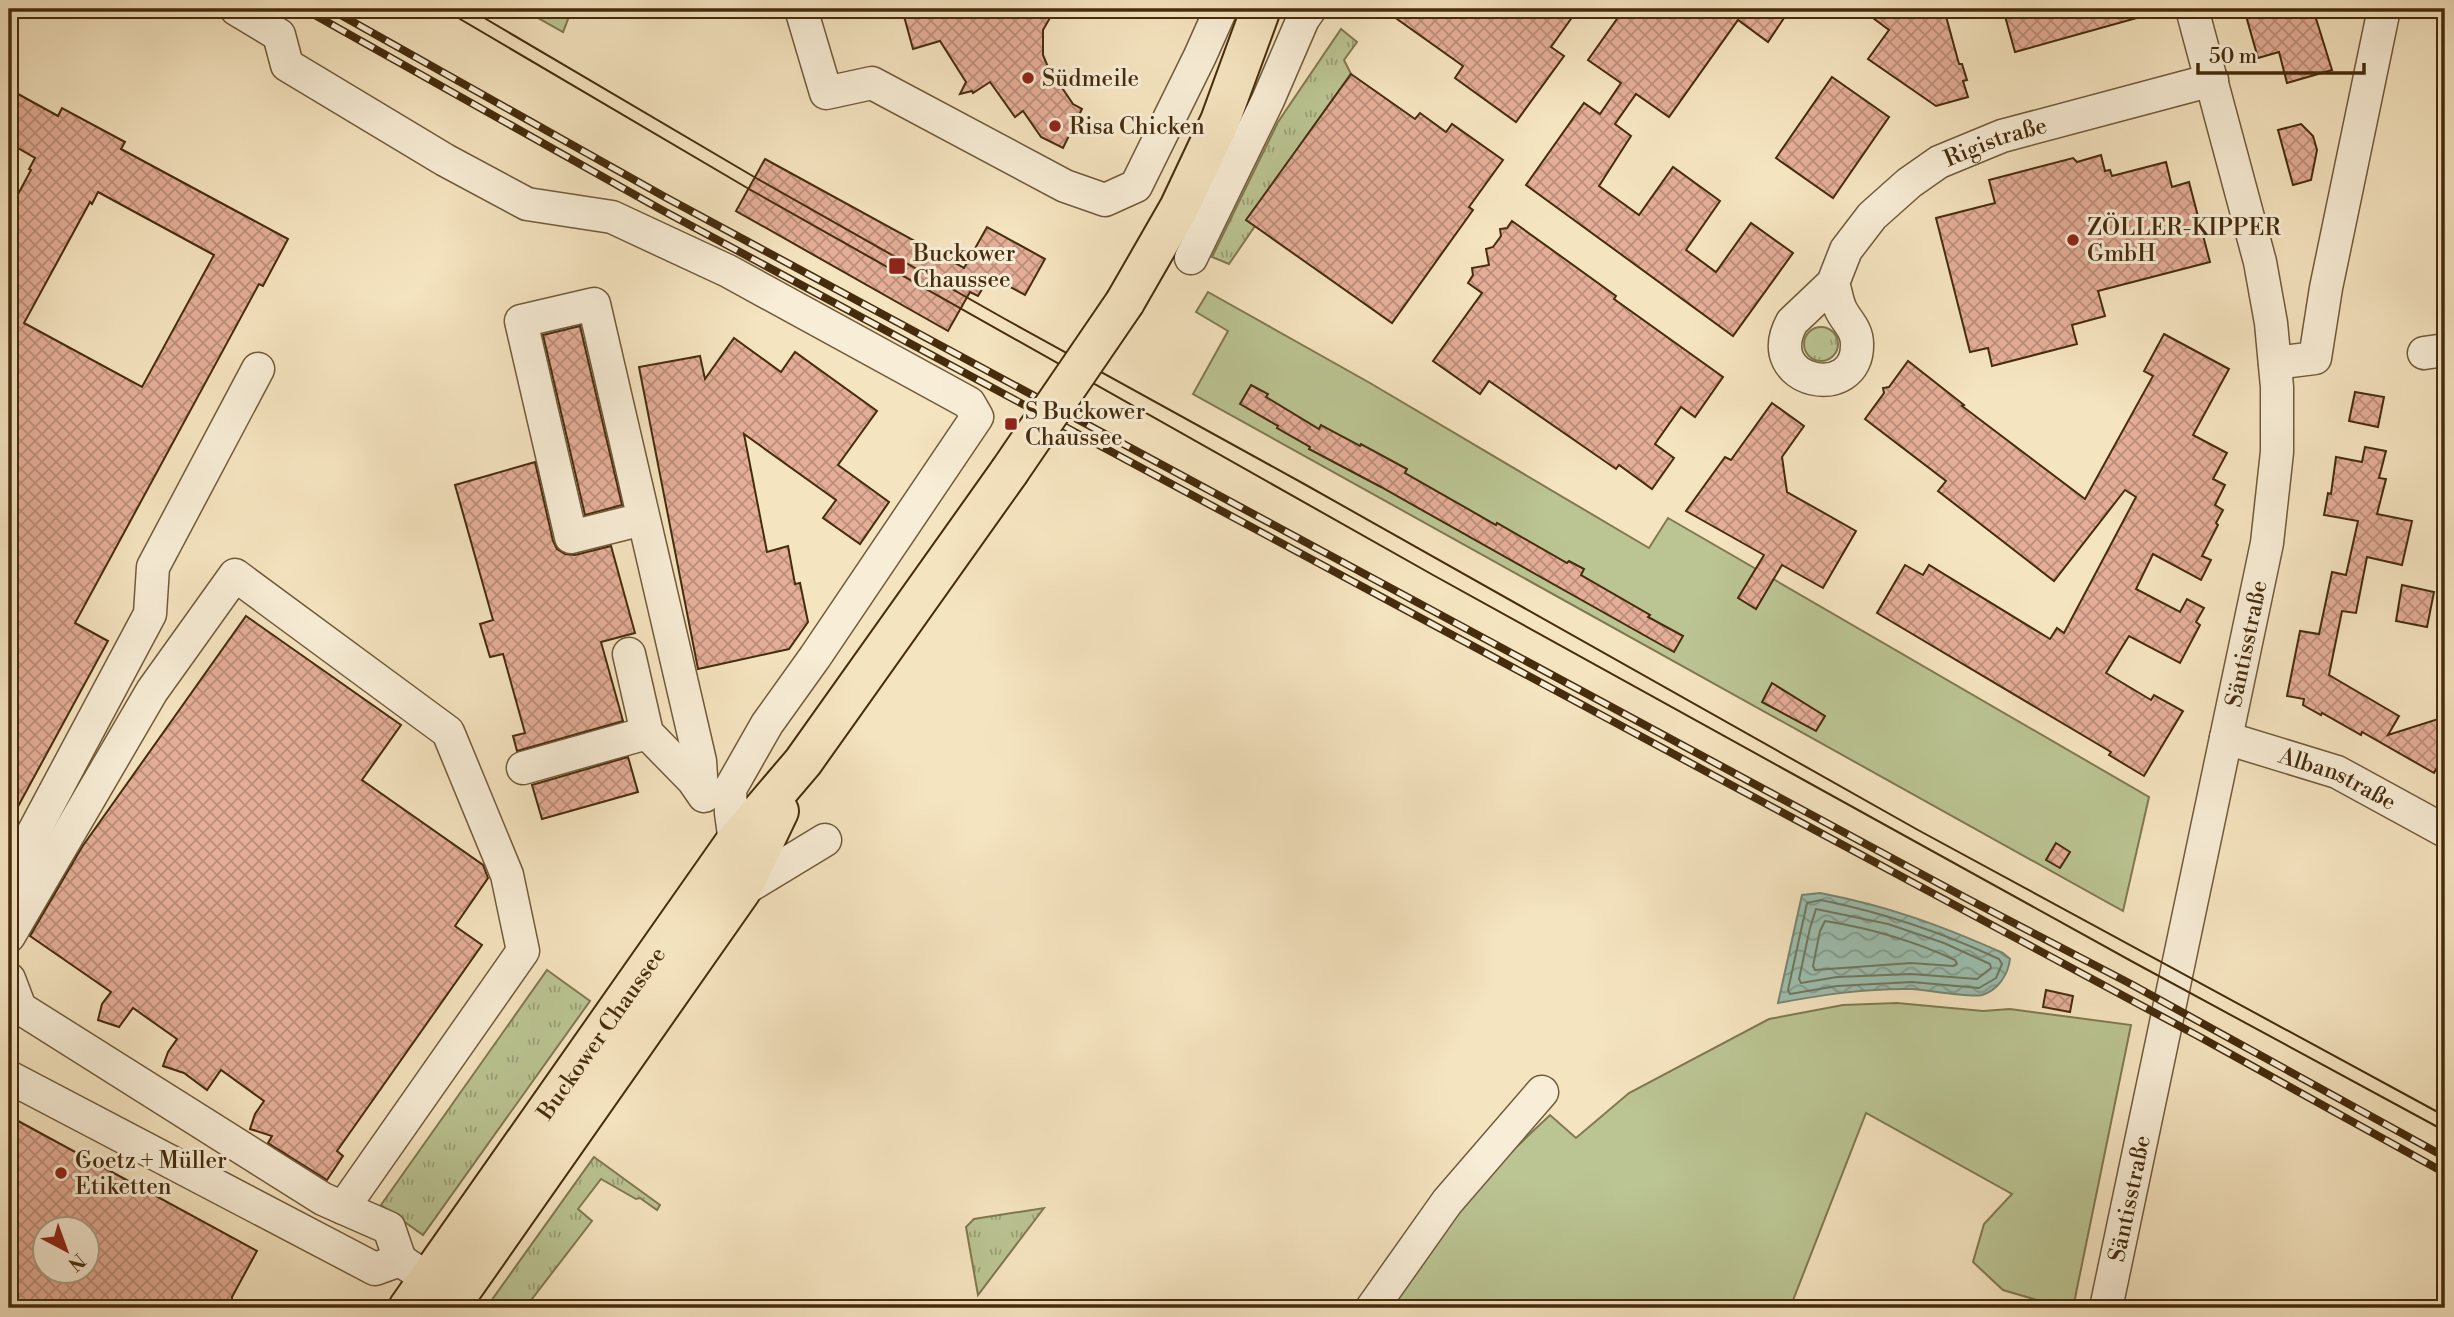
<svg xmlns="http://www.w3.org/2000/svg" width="2454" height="1317" viewBox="0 0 2454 1317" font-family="'Libre Bodoni',serif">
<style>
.grass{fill:url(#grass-tufts);stroke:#807850;stroke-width:2}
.garden{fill:#bbc493;stroke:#807850;stroke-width:2}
.water{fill:url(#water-waves);stroke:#79846f;stroke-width:2}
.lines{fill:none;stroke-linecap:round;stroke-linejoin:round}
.shore{stroke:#70765e;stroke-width:2}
.building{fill:url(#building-cross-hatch);stroke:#452c0d;stroke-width:2;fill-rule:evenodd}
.minor-casing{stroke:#715a3a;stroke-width:35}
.major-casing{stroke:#452c0d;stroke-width:42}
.minor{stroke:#f8edd6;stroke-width:32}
.major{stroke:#f5e4c0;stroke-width:38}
.tram{stroke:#452c0d;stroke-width:2}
.rail-casing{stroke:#452c0d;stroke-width:8}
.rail{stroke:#f8edd6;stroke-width:5;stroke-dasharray:16;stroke-linecap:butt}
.major-bridge-casing{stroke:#452c0d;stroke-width:42;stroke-linecap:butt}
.major-bridge{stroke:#f5e4c0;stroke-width:38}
.poi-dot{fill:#8f2418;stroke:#f8edd6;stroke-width:2.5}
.labels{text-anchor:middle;stroke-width:6;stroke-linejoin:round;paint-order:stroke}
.poi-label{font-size:23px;fill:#452c0d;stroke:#f8edd6;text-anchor:start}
.street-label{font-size:23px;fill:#452c0d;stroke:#f8edd6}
</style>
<defs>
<pattern id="grass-tufts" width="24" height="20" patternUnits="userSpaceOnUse" patternTransform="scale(1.75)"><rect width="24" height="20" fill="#bbc493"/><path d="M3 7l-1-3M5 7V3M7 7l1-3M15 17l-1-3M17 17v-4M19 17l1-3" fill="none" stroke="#9a9f76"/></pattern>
<pattern id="water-waves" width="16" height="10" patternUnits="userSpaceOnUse" patternTransform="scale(1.75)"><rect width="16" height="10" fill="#9cbfb0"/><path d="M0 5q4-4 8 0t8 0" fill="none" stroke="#819b8e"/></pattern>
<pattern id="building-cross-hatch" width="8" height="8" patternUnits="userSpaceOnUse" patternTransform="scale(1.75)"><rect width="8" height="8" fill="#e5ae98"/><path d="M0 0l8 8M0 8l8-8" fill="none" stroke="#bb8e7a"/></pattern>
</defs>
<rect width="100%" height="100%" fill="#f5e4c0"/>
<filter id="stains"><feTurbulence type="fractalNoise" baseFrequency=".00286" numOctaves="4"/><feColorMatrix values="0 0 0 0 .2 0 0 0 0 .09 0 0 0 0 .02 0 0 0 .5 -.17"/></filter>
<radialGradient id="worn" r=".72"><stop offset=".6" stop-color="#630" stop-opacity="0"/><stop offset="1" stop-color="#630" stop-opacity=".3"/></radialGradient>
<g class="grass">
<path d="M522 9H572L563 32Z"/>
<path d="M1341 29 1357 42 1344 60 1351 74 1247 220 1255 226 1229 264 1212 257 1278 122Z"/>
<circle cx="1821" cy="344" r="17"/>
<path d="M547 970 590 1001 423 1235 381 1205Z"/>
<path d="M594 1157 660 1205 657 1210 640 1198 636 1199 601 1179 578 1209 592 1221 525 1308H486Z"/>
<path d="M1044 1208 978 1295 966 1227 974 1219Z"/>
</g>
<g class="garden">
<path d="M1208 292 1370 383 1649 548 1668 518 2149 797 2123 911 1193 394 1228 331 1196 312Z"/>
<path d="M1897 1003 1983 1011 2010 1009 2131 1025 2073 1308H2064L2003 1290 1973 1262 1984 1224 2012 1194 1866 1113 1790 1308H1385L1469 1192 1550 1115 1576 1138 1629 1093 1769 1019 1843 1005Z"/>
</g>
<path class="water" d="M1820 893C1888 906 1940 925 2003 953L2010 959C2008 975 1998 990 1982 995 1971 998 1927 990 1912 989 1867 988 1822 995 1778 1003L1802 895Z"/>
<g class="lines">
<g class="shore">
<path d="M1821 900C1885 913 1939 931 1999 959L2002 964 1996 978 1979 988 1912 982 1837 986 1790 994 1788 990 1807 903Z"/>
<path d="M1816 909 1888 924 1944 943 1990 964 1991 968 1977 979 1911 974 1837 977 1801 983 1799 979 1810 928Z"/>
<path d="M1825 921C1869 928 1914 941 1955 960L1957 964 1953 966 1911 963 1815 970 1813 966 1820 931Z"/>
</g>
</g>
<g class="building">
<path d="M902 9H1055L1043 30V55L1048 67 1073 104 1082 109 1063 148 1041 137 1023 111 1015 117 990 82 973 93 972 91 960 94 966 82 940 41 913 49Z"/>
<path d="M1383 9H1578L1551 47 1564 56 1516 122 1455 78 1463 66Z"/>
<path d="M1624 9H1790L1768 42 1738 20 1669 117 1636 94 1615 124 1631 136 1599 186 1639 215 1673 167 1720 201 1686 250 1716 272 1751 223 1793 253 1733 336 1526 185 1584 103 1600 114 1621 83 1588 60Z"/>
<path d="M1861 9H1944L1959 64H1962L1967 80 1963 81 1968 97 1936 106 1868 59 1889 30Z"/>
<path d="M2003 9H2150L2151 14 2015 52Z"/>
<path d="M2244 9H2313L2332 70 2287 83 2279 52 2258 58Z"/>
<path d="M1351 74 1415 119 1420 113 1446 132 1452 124 1503 160 1469 207 1473 210 1392 323 1246 220Z"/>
<path d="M1832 77 1889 117 1833 198 1776 158Z"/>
<path d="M9 89 58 116 62 108 125 142 121 149 288 239 263 286 259 284 75 623 108 641 9 823V211L31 170 29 169 35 158 9 143ZM98 192 214 255 142 387 24 323 90 202 92 204Z"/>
<path d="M2301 124 2313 136 2317 150 2311 180 2293 185 2278 130Z"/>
<path d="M2101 155 2105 171 2110 170 2112 176 2166 162 2172 187 2189 182 2210 262 2098 291 2105 316 2072 325 2077 344 1992 366 1988 348 1970 352 1936 218 1995 203 1989 180 2073 158 2077 162Z"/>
<path d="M765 159 964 268 987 227 1045 259 1025 295 990 276 978 296 970 292 948 331 736 211Z"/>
<path d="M1512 221 1616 296 1614 299 1723 377 1695 417 1681 407 1655 444 1674 458 1652 489 1619 465 1616 469 1489 381 1480 394 1433 361 1482 293 1468 283 1473 275 1472 268 1489 265 1486 249 1493 247 1501 236 1500 229 1507 228Z"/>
<path d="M580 326 622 505 585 515 543 335Z"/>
<path d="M2164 334 2229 369 2193 435 2227 453 2213 479 2225 485 2215 505 2223 510 2216 523 2218 525 2202 556 2211 560 2201 580 2153 554 2136 589 2180 612 2187 599 2204 608 2196 622 2200 625 2180 663 2129 636 2106 673 2151 700 2154 695 2183 711 2144 776 2109 755 2111 752 1877 613 1905 565 1923 575 1929 565 2050 639 2057 628 2064 633 2136 497 2125 490 2054 581 1938 491 1946 481 1865 419 1884 393 1883 388 1889 387 1908 361 1964 405 1962 406 2085 499 2153 376 2144 371Z"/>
<path d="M734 338 781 372 795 352 877 411 838 465 889 502 860 544 823 518 836 500 744 434 767 552 788 546 795 584 800 583 808 622 789 649 698 669 639 367 700 356 705 379Z"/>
<path d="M1251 385 1268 394 1266 397 1319 429 1321 425 1360 446 1361 444 1407 469 1405 473 1496 525 1497 523 1567 563 1569 561 1584 569 1581 575 1650 615 1648 617 1683 636 1674 652 1381 487 1309 449 1310 447 1277 428 1278 426 1240 404Z"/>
<path d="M2355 392 2384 397 2378 427 2349 421Z"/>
<path d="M1772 403 1804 426 1782 457 1787 492 1856 531 1823 588 1782 565 1756 609 1738 598 1764 555 1686 511 1725 457 1731 460Z"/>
<path d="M2365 447 2386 451 2379 478 2386 479 2377 514 2412 521 2402 565 2367 557 2356 613 2342 611 2329 675 2399 716 2388 735 2438 719 2445 724V753L2434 773 2362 732 2361 735 2322 713 2321 715 2303 705 2304 699 2287 696 2300 631 2319 634 2332 572 2346 575 2358 521 2324 515 2328 493 2331 494 2336 457 2362 462Z"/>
<path d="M535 462 553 541 557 549 565 554 575 555 611 546 635 633 601 642 623 721 517 751 513 736 525 733 503 654 490 657 480 624 493 620 455 485Z"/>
<path d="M2402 585 2434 592 2427 627 2396 621Z"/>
<path d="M246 616 401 725 362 780 483 865 488 878 455 926 482 945 337 1151 343 1156 327 1180 268 1143 272 1136 250 1129 255 1114 264 1101 221 1070 207 1090 184 1073 163 1066 168 1052 177 1039 133 1008 119 1027 98 1020 102 1004 111 992 30 936 82 847Z"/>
<path d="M1772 683 1825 716 1816 731 1762 702Z"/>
<path d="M628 757 638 792 542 819 532 785Z"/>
<path d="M2056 843 2070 852 2060 868 2046 860Z"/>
<path d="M2046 990 2073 996 2070 1012 2043 1007Z"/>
<path d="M9 1116 257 1251 232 1297V1308H9ZM46 1229H88V1271H46Z"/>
</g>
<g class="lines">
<defs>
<g id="minor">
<path d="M236 9 279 35 287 65 445 160 527 204 612 217 728 271 969 403 977 417 815 657 767 724 730 789 731 813 735 842"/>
<path d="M801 9 826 93 872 83 1065 186 1105 200 1136 186 1200 56 1221 9"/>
<path d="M1191 258 1268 100 1303 19 1310 9"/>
<path id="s1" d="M1833 283C1836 292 1837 302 1841 310 1847 322 1857 329 1857 344 1859 403 1758 384 1792 322L1833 283 1846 250 1872 216 1909 183 1939 162 2002 136 2212 80"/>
<path d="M2424 353 2445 350"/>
<path d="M2275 363 2315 358 2326 288 2384 9"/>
<path d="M643 519 571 537 521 321 594 304 700 761 702 792"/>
<path d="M629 654 647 733 693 780 704 796"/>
<path id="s2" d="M2226 738 2337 772 2445 831"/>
<path d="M523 768 647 733"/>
<path d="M9 878 150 614 153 567 258 369"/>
<path d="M740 883 741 891 825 840"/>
<path d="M9 936 152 691 235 575 448 732 507 875 523 951 343 1208"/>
<path d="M9 979 20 1008 323 1199 389 1228 400 1260"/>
<path d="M9 1077 375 1269 400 1260 446 1291"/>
<path d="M1372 1308 1447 1202 1542 1092"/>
<path id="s3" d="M2106 1308 2267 543 2277 452V387L2271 323 2260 262 2192 9"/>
</g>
<g id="major">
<path d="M1125 302 1179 208 1220 121 1261 9"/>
<path id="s4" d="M408 1308 735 842 803 762 1009 472"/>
<path d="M449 1308 741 891 779 811"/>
</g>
</defs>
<use href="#minor" class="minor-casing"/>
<use href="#major" class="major-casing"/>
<use href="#minor" class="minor"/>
<use href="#major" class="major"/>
<g class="tram">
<path d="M443 9 749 189 1433 575 2133 962 2445 1131"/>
<path d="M469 9 756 178 1005 319 1306 485 1918 830 2445 1116"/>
</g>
<defs>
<g id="rail">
<path d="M304 9 660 209 2198 1036 2445 1173"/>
<path d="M330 9 665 197 1964 897 2129 983 2445 1157"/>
</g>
</defs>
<use href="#rail" class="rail-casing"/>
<use href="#rail" class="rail"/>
<defs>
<path id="major-bridge" d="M1009 472 1125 302"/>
</defs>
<use href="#major-bridge" class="major-bridge-casing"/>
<use href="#major-bridge" class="major-bridge"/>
</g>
<g class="poi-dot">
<circle cx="1028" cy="78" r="7"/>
<circle cx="1055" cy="126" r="7"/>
<circle cx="2073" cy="240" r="7"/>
<rect x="888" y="257" width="18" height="18" rx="3.5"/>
<rect x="1004" y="417" width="14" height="14" rx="3.5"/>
<circle cx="61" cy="1173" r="7"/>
</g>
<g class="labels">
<g class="poi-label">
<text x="1042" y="86">Südmeile</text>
<text x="1069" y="134">Risa Chicken</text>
<text x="2087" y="235">ZÖLLER-KIPPER<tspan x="2087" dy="26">GmbH</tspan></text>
<text x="913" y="261">Buckower<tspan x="913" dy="26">Chaussee</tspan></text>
<text x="1025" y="419">S Buckower<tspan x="1025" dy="26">Chaussee</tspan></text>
<text x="75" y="1168">Goetz + Müller<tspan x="75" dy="26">Etiketten</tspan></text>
</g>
<g class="street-label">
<text dy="8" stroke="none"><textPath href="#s1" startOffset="485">Rigistraße</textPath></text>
<text dy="8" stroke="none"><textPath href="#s3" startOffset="679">Säntisstraße</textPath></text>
<text dy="8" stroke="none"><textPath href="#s2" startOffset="119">Albanstraße</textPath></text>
<text dy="8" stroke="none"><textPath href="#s4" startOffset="336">Buckower Chaussee</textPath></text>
<text dy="8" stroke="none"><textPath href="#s3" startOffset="112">Säntisstraße</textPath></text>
</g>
</g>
<rect width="2454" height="1317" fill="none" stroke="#f5e4c0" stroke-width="35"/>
<rect x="10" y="10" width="2433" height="1296" fill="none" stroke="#452c0d" stroke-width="3.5"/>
<rect x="18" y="18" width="2419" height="1282" fill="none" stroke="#452c0d" stroke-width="2"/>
<g transform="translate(66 1250) rotate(139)"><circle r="33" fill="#f8edd6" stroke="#b0a086" stroke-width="2"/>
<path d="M0-5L12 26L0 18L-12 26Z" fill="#8f2418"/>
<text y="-10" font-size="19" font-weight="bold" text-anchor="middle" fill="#452c0d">N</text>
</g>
<path d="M2198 63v10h166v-10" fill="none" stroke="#452c0d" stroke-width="3.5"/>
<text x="2209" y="63" font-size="21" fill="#452c0d" stroke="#f8edd6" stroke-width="5" paint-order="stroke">50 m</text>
<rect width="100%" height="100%" filter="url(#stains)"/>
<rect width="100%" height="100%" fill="url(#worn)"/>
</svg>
